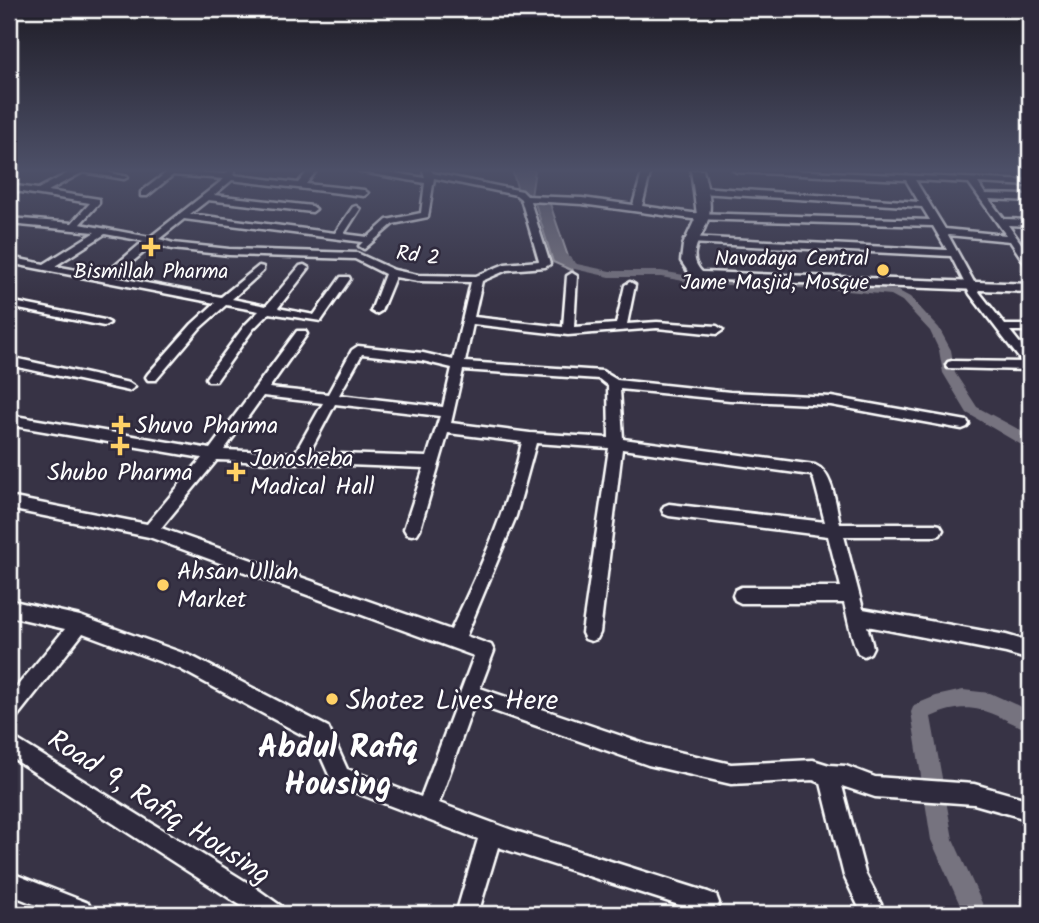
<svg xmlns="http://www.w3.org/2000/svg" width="1039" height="923" viewBox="0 0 1039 923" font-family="Kalam,sans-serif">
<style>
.water{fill:#76737f;stroke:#adabb2;stroke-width:2}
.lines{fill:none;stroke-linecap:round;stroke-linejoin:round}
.canal{fill:#76737f;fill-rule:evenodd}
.street-casing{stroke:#fff;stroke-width:5}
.secondary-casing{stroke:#fff;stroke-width:5}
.street{fill:#2f2a3d;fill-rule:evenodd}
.secondary{fill:#2f2a3d;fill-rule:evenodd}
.poi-dot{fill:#ffd166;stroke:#2f2a3d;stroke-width:2.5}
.labels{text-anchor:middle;stroke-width:5;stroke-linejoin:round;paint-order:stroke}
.far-street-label{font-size:21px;fill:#fff;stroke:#2f2a3d}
.far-poi-label{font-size:21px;fill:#fff;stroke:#2f2a3d;text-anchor:end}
.poi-label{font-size:24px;fill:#fff;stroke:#2f2a3d;text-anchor:start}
.near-poi-label{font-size:28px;fill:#fff;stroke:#2f2a3d;text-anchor:start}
.near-street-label{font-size:28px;fill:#fff;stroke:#2f2a3d}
.near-neighbourhood-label{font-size:32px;font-weight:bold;fill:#fff;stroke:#2f2a3d}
</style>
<rect width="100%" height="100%" fill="#373345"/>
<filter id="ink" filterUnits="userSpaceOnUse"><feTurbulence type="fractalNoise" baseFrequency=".0143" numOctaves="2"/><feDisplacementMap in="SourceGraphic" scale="14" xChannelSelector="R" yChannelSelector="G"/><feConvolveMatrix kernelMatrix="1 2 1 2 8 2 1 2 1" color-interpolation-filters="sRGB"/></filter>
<g filter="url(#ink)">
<path class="water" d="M512 170H535L531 196 548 198 573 271 553 262 535 203 520 198Z"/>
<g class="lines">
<g class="canal">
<path d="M554 248H560L577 264 610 271H661L701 278 825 283 897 290 910 297 939 328 951 350 955 373 977 407 1018 429 1030 438V450L967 413 943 373 939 350 930 331 902 301 891 295 825 289 701 284 661 277H610L570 268 554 252Z"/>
<path d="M963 690 990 693 1030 711V731C993 715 973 697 931 717L953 839 987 914H964L931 840 911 712 914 705 936 696Z"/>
</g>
<defs>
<g id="street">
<path d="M74 170H98L128 177 124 179 83 172 48 191 99 199V203L80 224 150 237 224 179 173 175 147 196H141V192L170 170 225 174 229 170H235L233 175 298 183 309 170H317L306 184 364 190 368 193 364 196 232 180 214 195 312 206 316 209 312 212 208 200 190 214 335 233 353 207 356 206 360 209 344 234 368 237 387 220 421 213 425 183 362 172 358 170H376L425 178 423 170H431L433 173 522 191 527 196 582 198 633 205 643 170H651L642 206 692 213 930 220 922 207 701 193 697 190 701 187 919 202 906 180 737 172 733 170H788L1030 181V186L978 183 985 194 1030 195V201L989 199 1004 219 1030 220V226L1008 225 1030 256V266L1026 265 1010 241 948 235 980 293 1005 325H1030V331H1010L1030 356V370L948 368 946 365 948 362 952 361 1022 362 970 294 951 256 689 243 684 240 689 237 947 250 933 226 692 219 582 204 530 201 550 264 545 267 507 270 482 281 474 317 563 327 567 276 572 273 577 276 574 327 616 324 625 285 630 282 635 285 627 324 657 322 717 326 723 330 717 334 657 328 568 335 473 324 465 362 602 371 617 380 730 392 831 397 967 421 969 424 967 427 962 429 831 405 730 400 620 389 623 439 815 465C833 472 836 506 840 524H935L940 525 943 530 940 535 935 536H844L863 609 1006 635 1030 642V660L1006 653 867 626 873 647 870 653 864 656 858 653C851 637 848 619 844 603H741L735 600 733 595 735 590 741 587H841L828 536 669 516 664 514 662 510 664 506 669 504 825 522 814 480 811 475 622 449 600 633 597 639 591 641 585 639 582 633 609 448 536 443 516 516 466 636 491 645 494 651 480 688 648 745 731 764 813 760 829 765 846 766 875 777 974 784 1030 800V820L974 804 875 797 842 786 865 873 886 914H862L844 876 821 783 813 780 731 784 648 765 474 704 439 803 512 830 708 892 716 895 719 903 716 911 707 914 498 847 478 914H456L478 839 333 784 314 741 180 669 83 633 16 718 9 720V696L65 629 9 616V600L80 616 191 656 328 727 347 769 421 797 474 656 149 537 9 509V497L147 524 202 458 9 425V415L210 449 297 331H305L307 334 269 388 328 394 352 350 358 346 423 353 453 360 471 282 418 281 395 277 381 311 376 314 371 311 385 274 355 259 229 255 172 249 154 244 114 277 221 297 259 266 263 267V271L232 299 266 306 300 266 304 265 309 268 278 308 314 315 341 277H349L350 279 321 321 269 313 253 329 216 381H208L206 378 208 375 245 325 259 311 226 305 200 328 156 380H148L146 377 148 374 192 324 215 303 9 263V257L44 264 95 232 9 224V218L72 223 90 203 9 190V185L38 189ZM434 178 516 195 521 199 539 261 505 264 476 276 418 275 394 270 357 253 229 249 173 243 159 239 184 219 363 242 359 246 364 249 393 224 428 217ZM915 180 969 183 1006 235 945 229ZM105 234 144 241 104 275 55 266ZM362 354 423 361 452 368 443 407 339 395ZM463 370 599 379 608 386 609 438 530 433 451 423ZM263 396 323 403 295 453 224 450ZM335 404 440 416 427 457 309 453ZM448 433 522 442C508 508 480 569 451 630L161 528 217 460 424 468 404 529 407 534 412 535 417 534 420 529Z"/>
<path d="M9 301 104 320 110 323 104 326 9 307Z"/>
<path d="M9 357 129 383 135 387 129 391 9 365Z"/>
<path d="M16 739 253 886 281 906 284 914H254L9 756V743Z"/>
<path d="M9 872 88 903 92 911 90 914H59L9 894Z"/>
</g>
<path id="secondary" d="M691 170H703C706 184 712 200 709 215 706 235 683 253 702 272L1030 284V292L693 279 681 261 683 245 697 215Z"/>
</defs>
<use href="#street" class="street-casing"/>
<use href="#secondary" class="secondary-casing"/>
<use href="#street" class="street"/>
<use href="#secondary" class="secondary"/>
</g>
</g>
<linearGradient id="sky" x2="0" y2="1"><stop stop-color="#1e1c26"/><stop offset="0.57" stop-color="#4d5068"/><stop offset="1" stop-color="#4d5068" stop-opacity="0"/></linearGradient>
<rect width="1039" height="299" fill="url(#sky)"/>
<g class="poi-dot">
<path d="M147.5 236.5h7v7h7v7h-7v7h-7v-7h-7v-7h7z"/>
<circle cx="883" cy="270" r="7"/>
<path d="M117.5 414.5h7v7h7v7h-7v7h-7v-7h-7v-7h7z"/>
<path d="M116.5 435.5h7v7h7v7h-7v7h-7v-7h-7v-7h7z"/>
<path d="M232.5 461.5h7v7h7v7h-7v7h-7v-7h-7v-7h7z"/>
<circle cx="163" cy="585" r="7"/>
<circle cx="332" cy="699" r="7"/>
</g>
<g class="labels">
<g class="far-street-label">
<text transform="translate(418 255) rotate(8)" y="7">Rd 2</text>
</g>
<g class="far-poi-label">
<text x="869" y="265">Navodaya Central<tspan x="869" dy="24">Jame Masjid, Mosque</tspan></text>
<text x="151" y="278" text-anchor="middle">Bismillah Pharma</text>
</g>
<g class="poi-label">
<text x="135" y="433">Shuvo Pharma</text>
<text x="250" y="466">Jonosheba<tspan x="250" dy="28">Madical Hall</tspan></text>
<text x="120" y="480" text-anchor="middle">Shubo Pharma</text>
<text x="177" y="579">Ahsan Ullah<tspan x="177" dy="28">Market</tspan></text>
</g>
<g class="near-poi-label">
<text x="346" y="709">Shotez Lives Here</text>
</g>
<g class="near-street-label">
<text transform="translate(160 806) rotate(33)" y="10">Road 9, Rafiq Housing</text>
</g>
<g class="near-neighbourhood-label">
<text x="338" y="757">Abdul Rafiq<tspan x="338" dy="37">Housing</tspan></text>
</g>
</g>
<rect width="1039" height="923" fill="none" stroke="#2f2a3d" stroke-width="35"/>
<rect x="18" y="18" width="1004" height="888" fill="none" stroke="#fff" stroke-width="2.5" filter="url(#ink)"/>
</svg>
